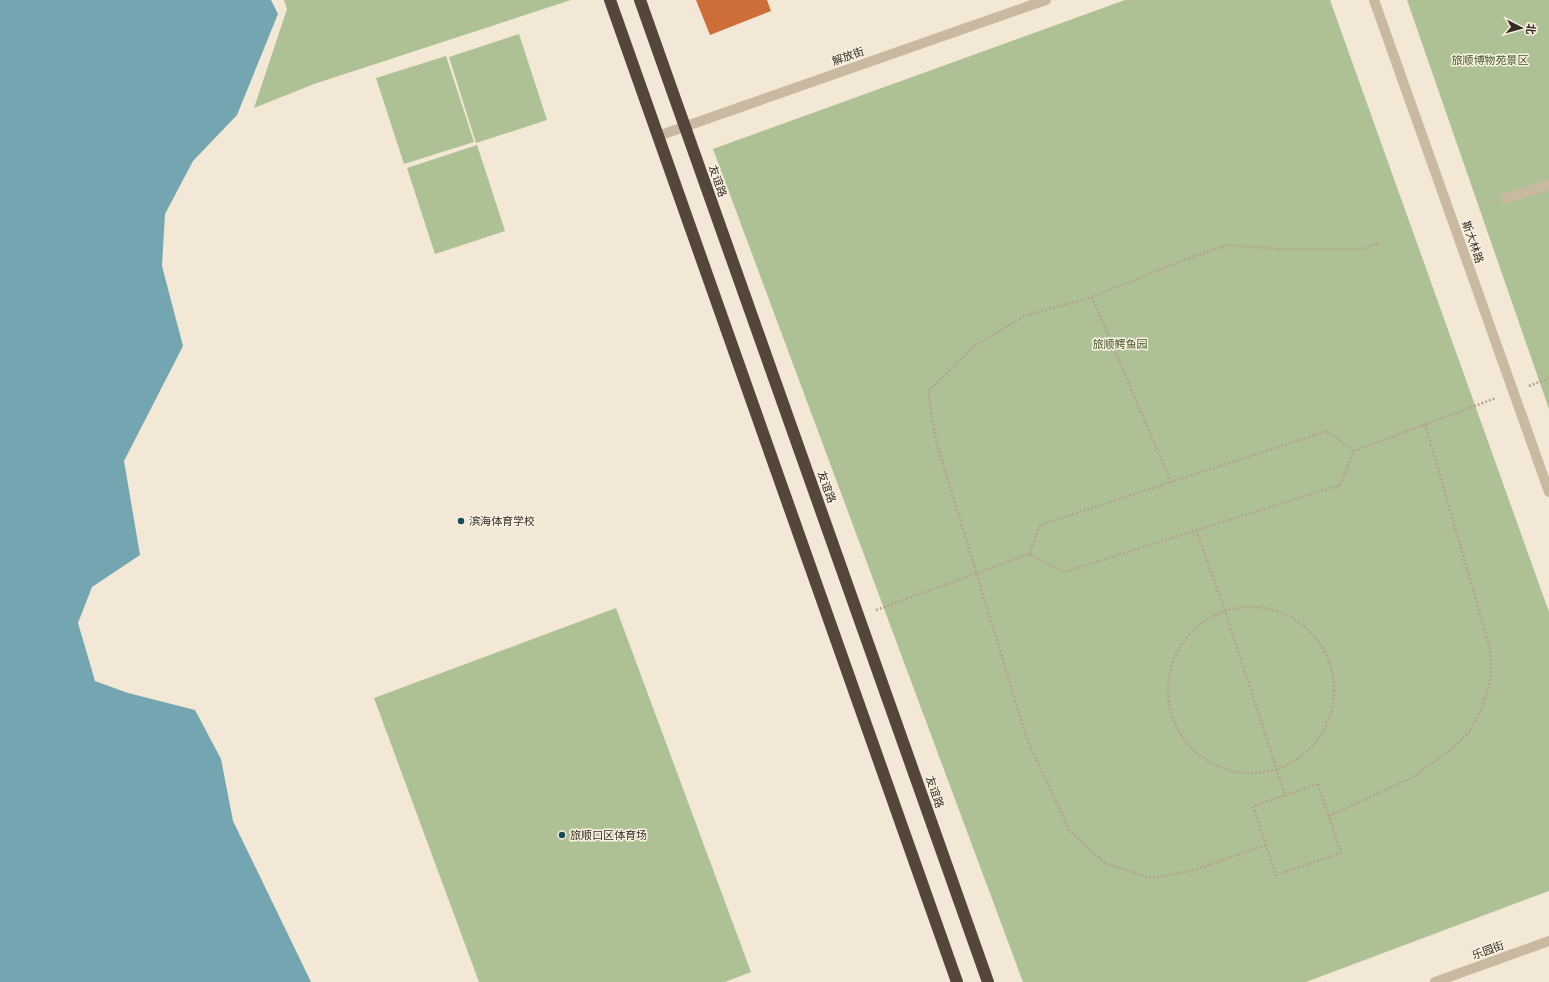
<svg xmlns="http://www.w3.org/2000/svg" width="1549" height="982" viewBox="0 0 1549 982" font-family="Signika,'Noto Sans SC',sans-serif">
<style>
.green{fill:#adc195}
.water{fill:#73a6b0}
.building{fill:#cd6e38}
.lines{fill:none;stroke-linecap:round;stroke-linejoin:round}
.path{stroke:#b6a38b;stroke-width:2.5;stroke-dasharray:2 2;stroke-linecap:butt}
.minor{stroke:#cab9a1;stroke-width:10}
.highway{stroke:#55463b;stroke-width:12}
.poi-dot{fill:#184b57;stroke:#faf1e1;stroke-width:1.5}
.labels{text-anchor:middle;stroke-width:3;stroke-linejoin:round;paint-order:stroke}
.street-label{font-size:11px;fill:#342b24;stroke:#faf1e1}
.park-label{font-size:11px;fill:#3d5327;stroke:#faf1e1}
.poi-label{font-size:11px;fill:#342b24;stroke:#faf1e1;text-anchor:start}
</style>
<rect width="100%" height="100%" fill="#f2e8d5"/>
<g class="green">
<path d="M284 0H571L314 84 254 108 287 9Z"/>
<path d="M1125 0H1330L1549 612V891L1306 982H1023L713 149Z"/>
<path d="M1407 0H1549V409Z"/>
<path d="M519 34 547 120 476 143 449 57Z"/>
<path d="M446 56 474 142 404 164 376 78Z"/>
<path d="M477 145 505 231 435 254 407 168Z"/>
<path d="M616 608 751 972 725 982H479L374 698Z"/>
</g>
<path class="water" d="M0 0H271L278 14 237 115 193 161 165 214 162 266 183 346 124 461 140 555 92 587 78 623 95 681 128 693 195 710 221 759 233 821 311 982H0Z"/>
<path class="building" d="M696 0H767L771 11 710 35Z"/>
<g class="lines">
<g class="path">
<path d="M1092 297 1171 482"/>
<path d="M1529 386 1549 378"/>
<path d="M1327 431 1354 451 1340 485 1064 572 1029 554 1040 525Z"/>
<path d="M1354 451 1496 398"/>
<path d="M1196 530 1225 611 1285 795"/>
<circle cx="1251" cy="690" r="83"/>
<path d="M876 610 1029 554"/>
<path d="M1318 784 1341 853 1276 875 1253 806Z"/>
<path d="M1329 816 1409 779 1451 750 1469 732 1482 708 1491 678 1490 648 1425 424"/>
<path d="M1266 845 1191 871 1151 878 1105 863 1070 831 1028 742 936 441 928 391 975 346 1024 316 1092 297 1194 256 1228 245 1279 249H1363L1380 242"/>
</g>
<g class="minor">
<path d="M1374 0 1549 492"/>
<path d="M658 136 1046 0"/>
<path d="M1506 198 1549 185"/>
<path d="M1435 982 1549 941"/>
</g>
<g class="highway">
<path d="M610 0 957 982"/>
<path d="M640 0 988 982"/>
</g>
</g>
<g class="poi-dot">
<circle cx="461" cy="521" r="4"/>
<circle cx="562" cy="835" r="4"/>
</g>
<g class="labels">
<g class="street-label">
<text transform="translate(848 56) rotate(-19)" y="4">解放街</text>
<text transform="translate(718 181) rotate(71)" y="4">友谊路</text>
<text transform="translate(1473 242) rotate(71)" y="4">斯大林路</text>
<text transform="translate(827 487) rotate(70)" y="4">友谊路</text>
<text transform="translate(935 792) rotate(71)" y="4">友谊路</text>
<text transform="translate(1488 950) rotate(-20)" y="4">乐园街</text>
</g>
<g class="park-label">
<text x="1490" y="64">旅顺博物苑景区</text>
<text x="1120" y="348">旅顺鳄鱼园</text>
</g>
<g class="poi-label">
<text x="469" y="525">滨海体育学校</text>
<text x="570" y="839">旅顺口区体育场</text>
</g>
</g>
<g transform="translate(1521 28) rotate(96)" stroke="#faf1e1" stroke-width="3" paint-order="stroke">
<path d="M0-3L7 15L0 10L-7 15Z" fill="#342b24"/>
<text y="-6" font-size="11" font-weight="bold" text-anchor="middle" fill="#342b24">北</text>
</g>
</svg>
